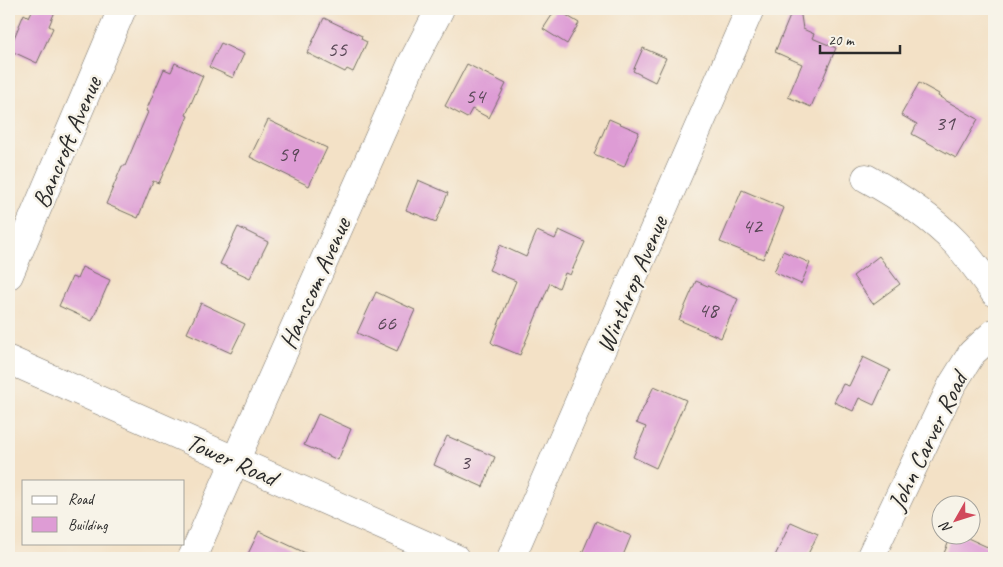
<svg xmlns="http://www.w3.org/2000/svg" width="1003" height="567" viewBox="0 0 1003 567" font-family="Caveat,sans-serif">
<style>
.building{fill:#de9cd5}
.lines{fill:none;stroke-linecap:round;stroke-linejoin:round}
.street-casing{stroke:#716b61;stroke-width:29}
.street{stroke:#fff;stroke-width:28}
.labels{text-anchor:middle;stroke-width:5;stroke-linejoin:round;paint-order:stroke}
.number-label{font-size:22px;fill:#584756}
.street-label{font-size:25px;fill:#2b2b2b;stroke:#f7f3e8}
</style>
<rect width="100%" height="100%" fill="#f7f3e8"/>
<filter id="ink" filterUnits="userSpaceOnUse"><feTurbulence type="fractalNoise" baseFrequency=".02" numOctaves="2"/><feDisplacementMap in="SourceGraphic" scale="10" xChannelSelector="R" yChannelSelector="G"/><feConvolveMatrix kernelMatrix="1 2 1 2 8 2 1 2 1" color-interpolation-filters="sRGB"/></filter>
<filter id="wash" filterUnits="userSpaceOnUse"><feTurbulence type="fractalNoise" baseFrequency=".0096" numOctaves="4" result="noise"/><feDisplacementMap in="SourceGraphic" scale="20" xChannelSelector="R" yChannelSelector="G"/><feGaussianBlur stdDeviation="1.12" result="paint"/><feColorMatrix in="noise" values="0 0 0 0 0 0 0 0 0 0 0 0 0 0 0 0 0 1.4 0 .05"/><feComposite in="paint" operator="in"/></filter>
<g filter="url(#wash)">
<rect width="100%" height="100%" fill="#f3e1c6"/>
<g id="blocks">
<g class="building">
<path d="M33 9H56L49 26 53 28 37 63 9 50 24 14 29 17Z"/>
<path d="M556 9 579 23 567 44 543 29Z"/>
<path d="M793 9H800L803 29 814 34 812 38 836 48 811 107 788 97 802 64 775 52Z"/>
<path d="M324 18 362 36 361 39 367 42 353 72 347 69 345 72 307 53Z"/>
<path d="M221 43 244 54 233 78 209 67Z"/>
<path d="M643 48 666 58 655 82 633 71Z"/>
<path d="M175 63 203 76 186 115 188 116 159 183 153 181 138 218 106 204 122 166H125L148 112 146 111 164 69 171 72Z"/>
<path d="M467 64 506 84 489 118 472 109 467 118 445 106Z"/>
<path d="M919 83 939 94 938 96 978 119 956 158 912 134 917 124 901 115Z"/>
<path d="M609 119 639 132 624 167 594 154Z"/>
<path d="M268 120 327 148 309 186 250 157Z"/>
<path d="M418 180 448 193 436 222 406 210Z"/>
<path d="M742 190 784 208 763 259 720 242Z"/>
<path d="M238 227 268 242 250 278 220 264Z"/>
<path d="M559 230 585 242 570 275 565 273 559 288 550 283 520 355 493 344 491 342 516 281 489 270 500 245 526 257 537 231 555 239Z"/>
<path d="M783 251 810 263 801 284 774 272Z"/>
<path d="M879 256 900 284 873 304 853 276Z"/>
<path d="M82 267 110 280 92 321 59 306 72 277 77 279Z"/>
<path d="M696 281 738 299 721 338 679 320Z"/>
<path d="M376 292 415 310 397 351 357 333Z"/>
<path d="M201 303 245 324 231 353 187 333Z"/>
<path d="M863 357 890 370 874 405 859 398 853 411 834 402 843 384 849 386Z"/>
<path d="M654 386 686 400 656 468 633 457 646 427 636 423Z"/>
<path d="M318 414 351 429 338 460 304 445Z"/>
<path d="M447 436 495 457 483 487 434 465Z"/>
<path d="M596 521 631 536 622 558H580Z"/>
<path d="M791 522 818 534 806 558H774Z"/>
<path d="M259 531 316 558H246Z"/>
<path d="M952 534H959L994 550V558H942Z"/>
</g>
</g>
</g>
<g filter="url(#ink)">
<use href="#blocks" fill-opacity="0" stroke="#716b61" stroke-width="1"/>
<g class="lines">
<defs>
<g id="street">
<path d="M866 178C899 196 930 216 956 243 970 258 982 276 994 292"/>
<path d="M9 275 122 9"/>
<path d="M9 360 455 558"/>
<path d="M192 558 412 63 440 9"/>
<path d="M511 558 750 9"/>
<path d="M870 558 952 385 972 353 994 333"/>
</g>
</defs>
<use href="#street" class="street-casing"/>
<use href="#street" class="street"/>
</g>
</g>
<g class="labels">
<g class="number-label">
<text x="337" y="56">55</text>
<text x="475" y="103">54</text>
<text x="945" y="130">31</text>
<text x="288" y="161">59</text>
<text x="752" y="233">42</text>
<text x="708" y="317">48</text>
<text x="386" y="330">66</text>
<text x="465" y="469">3</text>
</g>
<g class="street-label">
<text transform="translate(66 142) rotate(-67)" y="9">Bancroft Avenue</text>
<text transform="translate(314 283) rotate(-66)" y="9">Hanscom Avenue</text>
<text transform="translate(631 284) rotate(-67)" y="9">Winthrop Avenue</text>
<text transform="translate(927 441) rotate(-64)" y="9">John Carver Road</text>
<text transform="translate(232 459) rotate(24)" y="9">Tower Road</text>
</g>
</g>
<rect width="1003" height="567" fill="none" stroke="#f7f3e8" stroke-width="30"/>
<rect x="22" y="480" width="162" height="65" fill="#f7f3e8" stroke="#a5a39c"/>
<rect x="32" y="496" width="25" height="8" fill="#ffffff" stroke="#a5a39c"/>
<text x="68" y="504" font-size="15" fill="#2b2b2b">Road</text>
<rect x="32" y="517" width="25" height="15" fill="#de9cd5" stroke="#a5a39c"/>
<text x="68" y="530" font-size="15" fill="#2b2b2b">Building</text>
<g transform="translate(956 520) rotate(231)"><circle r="24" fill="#f7f3e8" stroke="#a5a39c"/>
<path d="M0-4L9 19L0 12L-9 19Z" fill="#d1495b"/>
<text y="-8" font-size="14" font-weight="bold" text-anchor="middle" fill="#2b2b2b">N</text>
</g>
<path d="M820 45v8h80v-8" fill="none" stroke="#2b2b2b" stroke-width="2.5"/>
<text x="828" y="45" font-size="15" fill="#2b2b2b" stroke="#f7f3e8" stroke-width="4" paint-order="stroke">20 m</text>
</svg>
